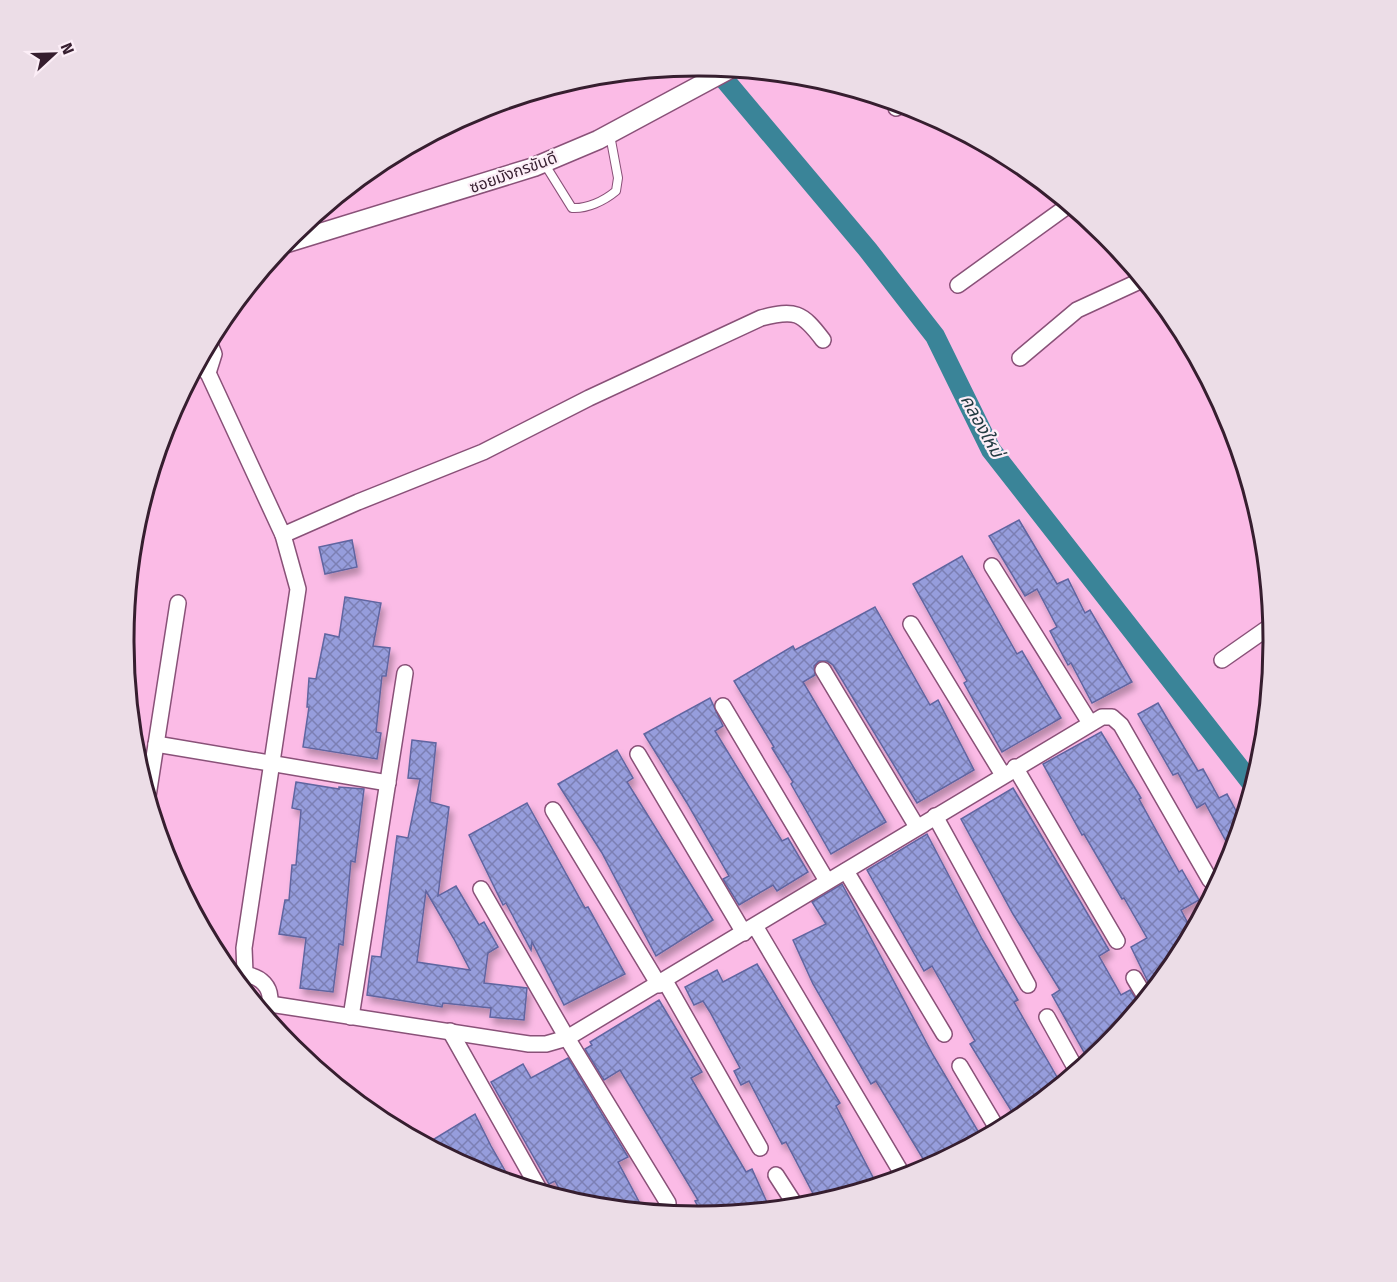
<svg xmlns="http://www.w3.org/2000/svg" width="1397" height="1282" viewBox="0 0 1397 1282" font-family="'Fira Sans','Noto Sans Thai',sans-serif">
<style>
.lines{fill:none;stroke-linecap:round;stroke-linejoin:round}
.canal{stroke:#3a8498;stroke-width:20}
.building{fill:url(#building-cross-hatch);stroke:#6065a0;stroke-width:1.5;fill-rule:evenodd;filter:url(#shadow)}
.service-casing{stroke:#895178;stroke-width:10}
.minor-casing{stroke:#895178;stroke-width:18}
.tertiary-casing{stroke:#895178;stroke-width:21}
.service{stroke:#fff;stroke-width:8}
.minor{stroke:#fff;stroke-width:15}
.tertiary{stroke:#fff;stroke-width:18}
.labels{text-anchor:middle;stroke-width:4.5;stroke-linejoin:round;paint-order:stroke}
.street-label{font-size:16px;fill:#361e2f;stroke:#fceef7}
.water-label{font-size:18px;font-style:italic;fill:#233b42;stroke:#fceef7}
.rim{fill:none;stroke:#361e2f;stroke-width:3}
</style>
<defs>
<pattern id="building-cross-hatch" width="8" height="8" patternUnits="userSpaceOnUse" patternTransform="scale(1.5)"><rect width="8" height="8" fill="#969ddc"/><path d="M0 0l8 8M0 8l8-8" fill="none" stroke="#7b7fb3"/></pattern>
<filter id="shadow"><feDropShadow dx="3.5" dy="6" stdDeviation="3" flood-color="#0004"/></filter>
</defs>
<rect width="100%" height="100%" fill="#fbbbe6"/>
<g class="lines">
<path class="canal" d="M714 67 868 250 935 336 991 450 1253 785"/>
</g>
<g class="building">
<path d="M1019 520 1057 584 1068 579 1085 613 1090 610 1132 682 1092 703 1071 663 1068 665 1050 631 1057 627 1037 589 1025 596 989 536Z"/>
<path d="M352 540 357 567 325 574 319 547Z"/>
<path d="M962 556 1017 654 1022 651 1061 718 1002 752 964 683 967 681 913 584Z"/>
<path d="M345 597 381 603 373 646 390 648 386 676H382L376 732 381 733 377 759 303 747 309 707H307L309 678 316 679 325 634 339 637Z"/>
<path d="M875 607 930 705 938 700 974 770 917 803 833 665 827 661H819L814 666 815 675 803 682 886 822 831 854 791 784 793 782 772 748 774 747 734 681 793 646 795 650Z"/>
<path d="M710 698 723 726 715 731 782 841 788 838 808 872 777 891 773 885 739 905 723 879 729 876 687 803 644 734Z"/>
<path d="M1158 703 1198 771 1203 769 1219 798 1227 794 1241 820 1232 852 1205 803 1197 808 1178 773 1173 775 1138 714Z"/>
<path d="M1101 732 1141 798 1139 799 1179 872 1182 870 1199 900 1181 910 1192 931 1176 961 1152 990 1131 947 1147 938 1124 898 1122 899 1084 834 1082 835 1043 764Z"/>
<path d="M412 740 436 743 430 802 449 807 438 896 456 886 479 925 484 922 498 947 488 953 484 983 527 988 524 1020 490 1017 491 1008 443 1003 442 1007 367 995 372 956 381 957 397 836 408 838 420 779 408 778ZM426 891 454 939 470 970 417 962Z"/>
<path d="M617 750 633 778 627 782 713 920 656 956 602 853 558 784Z"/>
<path d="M296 782 339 789V787L364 789 355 862 351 861 343 945 339 944 333 992 300 988 306 938 279 934 285 900H289L292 865H296L301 810 292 808Z"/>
<path d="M1013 788 1109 950 1099 956 1121 995 1130 990 1140 1005 1109 1043 1098 1049 1100 1052 1089 1061 1052 995 1060 990 1013 914 961 819Z"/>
<path d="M527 803 585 908 588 907 625 974 564 1005 532 942 531 950 506 903 503 905 469 835Z"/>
<path d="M927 834 982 939 1018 1000 1014 1002 1061 1084 1017 1120 970 1044 975 1041 932 966 924 971 867 870Z"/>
<path d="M842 884 933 1055 982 1138 928 1167 876 1081 871 1084 813 984 793 940 826 924 812 902Z"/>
<path d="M757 964 840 1103 836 1106 877 1185 854 1192 852 1189 818 1203 786 1142 782 1144 749 1081 741 1085 734 1071 740 1068 710 1012 703 1001 694 1005 685 987 717 970 723 982Z"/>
<path d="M659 1000 702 1072 691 1078 746 1172 752 1169 770 1209 703 1216 695 1201 698 1200 620 1070 604 1080 585 1049 592 1045 590 1042Z"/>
<path d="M568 1058 628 1157 618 1162 644 1211 586 1205 564 1198 555 1181 549 1184 491 1082 523 1064 531 1078Z"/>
<path d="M475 1114 491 1146 512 1183 478 1172 426 1144Z"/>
</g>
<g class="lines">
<defs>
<path id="service" d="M544 163 572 208C587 209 604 201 616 191L618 178 610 135"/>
<g id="minor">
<path d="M896 108 901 105"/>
<path d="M958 285 1069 205"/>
<path d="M1020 358 1077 310 1142 280"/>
<path d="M197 365 208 373 283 535 298 589 244 948 245 973"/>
<path d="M208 373 214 354 209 342"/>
<path d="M283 535 358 502 483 452 589 398 761 318C795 309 802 312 823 340"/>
<path d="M992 566 1090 723"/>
<path d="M911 624 1003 775"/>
<path d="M1222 660 1272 625"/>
<path d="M823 670 917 827"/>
<path d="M723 706 827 881"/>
<path d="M156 744 388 783"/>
<path d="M638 754 744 933"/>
<path d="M1015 767 1117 941"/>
<path d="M148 796 178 603"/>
<path d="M553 810 659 985"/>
<path d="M935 816 1028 985"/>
<path d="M846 871 944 1034"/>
<path d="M481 889 567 1038 668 1203"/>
<path d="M755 926 904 1177"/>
<path d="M233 976C258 969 280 990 265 1014"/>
<path d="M1134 978 1146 998"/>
<path d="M665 981 760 1148"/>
<path d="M270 1004 529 1044H546L567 1038 1102 717H1112L1121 725 1210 880"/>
<path d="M351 1017 405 673"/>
<path d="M1047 1017 1077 1071"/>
<path d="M450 1031 540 1191"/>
<path d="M960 1066 998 1130"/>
<path d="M776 1175 796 1206"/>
</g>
<path id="tertiary" d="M284 244 534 167 598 140 730 69"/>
</defs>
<use href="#service" class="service-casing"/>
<use href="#minor" class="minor-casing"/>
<use href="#tertiary" class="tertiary-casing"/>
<use href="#service" class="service"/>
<use href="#minor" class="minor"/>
<use href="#tertiary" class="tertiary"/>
</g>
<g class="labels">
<g class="street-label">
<text transform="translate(513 172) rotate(-20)" y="6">ซอยมังกรขันดี</text>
</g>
<g class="water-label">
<text transform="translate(982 426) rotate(61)" y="6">คลองใหม่</text>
</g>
</g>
<path d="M0 0H1397V1282H0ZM698 76H699A564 564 0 0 1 1263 640V642A564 564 0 0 1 699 1206H698A564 564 0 0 1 134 642V640A564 564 0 0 1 698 76Z" fill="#ecdde7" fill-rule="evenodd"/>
<path class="rim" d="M698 76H699A564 564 0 0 1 1263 640V642A564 564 0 0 1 699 1206H698A564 564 0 0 1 134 642V640A564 564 0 0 1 698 76Z"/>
<g transform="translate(54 54) rotate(68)" stroke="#fceef7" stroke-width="4.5" paint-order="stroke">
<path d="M0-4.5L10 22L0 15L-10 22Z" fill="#361e2f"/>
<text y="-9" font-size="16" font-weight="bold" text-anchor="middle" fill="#361e2f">N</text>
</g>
</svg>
